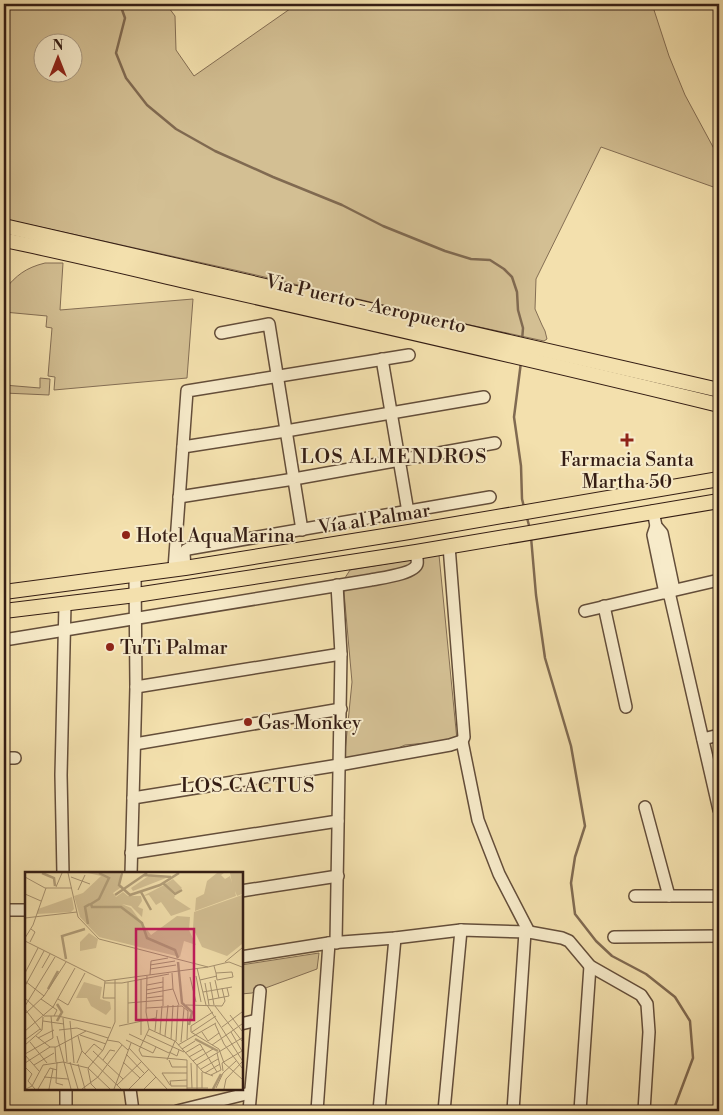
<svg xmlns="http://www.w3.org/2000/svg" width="723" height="1115" viewBox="0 0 723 1115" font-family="'Libre Bodoni',serif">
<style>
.green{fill:#d3bf93;stroke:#846e54;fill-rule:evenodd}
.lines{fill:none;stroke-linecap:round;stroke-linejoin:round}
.stream{stroke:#806a51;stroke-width:2.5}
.minor-casing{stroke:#644e3a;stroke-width:14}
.major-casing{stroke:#341d14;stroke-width:16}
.minor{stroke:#f7ebca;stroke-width:11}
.major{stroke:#f3e0ad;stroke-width:14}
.poi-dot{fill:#8f2418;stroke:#f7ebca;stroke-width:2}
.labels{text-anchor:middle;stroke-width:4;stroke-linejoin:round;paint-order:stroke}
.street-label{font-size:19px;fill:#341d14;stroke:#f7ebca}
.poi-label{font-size:19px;fill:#341d14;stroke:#f7ebca;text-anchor:start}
.neighbourhood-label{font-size:20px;letter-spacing:1px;fill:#341d14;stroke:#f7ebca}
.inset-river{fill:none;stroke:#b29e79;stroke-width:2.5}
.inset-road{fill:none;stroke:#a79270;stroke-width:1}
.view{fill:#c2185b;fill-opacity:0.15;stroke:#c2185b;stroke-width:2.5}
.inset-edge{fill:none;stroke:#341d14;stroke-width:2.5}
</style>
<rect width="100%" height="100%" fill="#f3e0ad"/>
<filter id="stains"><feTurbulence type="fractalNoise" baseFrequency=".004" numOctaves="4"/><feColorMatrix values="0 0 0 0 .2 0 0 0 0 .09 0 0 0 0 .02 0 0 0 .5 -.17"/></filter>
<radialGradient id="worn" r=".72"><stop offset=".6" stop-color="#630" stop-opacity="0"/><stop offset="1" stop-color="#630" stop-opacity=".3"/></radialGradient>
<g class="green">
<path d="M4 4H166L175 16 176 50 194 76 297 4H653L654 10 669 56 685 95 719 158V189L601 147 536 279 535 309 542 325 545 331 547 339 544 341 447 320 239 271 4 219ZM72 42V72H42V42Z"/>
<path d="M45 263H63L60 310 193 299 187 378 54 390 55 377 48 376 52 328 46 327 47 316 4 312V290C17 275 25 268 45 263Z"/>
<path d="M40 378 50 379 49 395 4 393V385L40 388Z"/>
<path d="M439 555 457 740 405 745 382 755 344 762 352 682 343 581 350 570Z"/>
<path d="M319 953 317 969 252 993 241 994V965Z"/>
</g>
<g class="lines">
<g class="stream">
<path d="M120 4 125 18 116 53 126 78 147 105 176 129 215 151 273 177 342 205 383 226 445 251 471 259 490 260 504 269 512 277 517 292 518 310 523 328 522 341"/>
<path d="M521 362 514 417 521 466 522 499 524 507"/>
<path d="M527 518 530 529"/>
<path d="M531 537 536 595 545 658 571 746 585 826 575 857 571 883 575 914 596 941 612 956 646 974 675 997 690 1021 693 1058 673 1111"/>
</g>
<defs>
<g id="minor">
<path d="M221 333 269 324 302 530"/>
<path d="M382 359 408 512"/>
<path d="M183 447 286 431 484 397"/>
<path d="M179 497 294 479 495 443"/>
<path d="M653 511 656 526 662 533 674 590"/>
<path d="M656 526 653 535 665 593"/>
<path d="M185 568 184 554 186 550 188 549 490 497"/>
<path d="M174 569 187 391 409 355"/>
<path d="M669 592 719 810"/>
<path d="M604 606 626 707"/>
<path d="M585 611 719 580"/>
<path d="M4 640 371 580C380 578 414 574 417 564 418 561 416 555 416 552"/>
<path d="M136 687 341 654"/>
<path d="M703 739 719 735"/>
<path d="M462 741 478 820 499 874 529 932"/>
<path d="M135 744 341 709"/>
<path d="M4 758H15"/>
<path d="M133 798 339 765 450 745 462 741 464 737 449 546"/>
<path d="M645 807 669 896"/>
<path d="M131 853 338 821"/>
<path d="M63 874 61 775 65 604"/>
<path d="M131 874 136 687 135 575"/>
<path d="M241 891 338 876"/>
<path d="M635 896H719"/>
<path d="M4 910H26"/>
<path d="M614 937 719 936"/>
<path d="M336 943 341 654 337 585"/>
<path d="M241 957 329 943 395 938 461 930 529 932 562 938 569 941 590 966 641 995 647 1004 649 1032 644 1111"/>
<path d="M241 1024 257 1020"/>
<path d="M66 1089V1111"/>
<path d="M130 1089 133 1111"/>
<path d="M177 1111 250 1093"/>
<path d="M249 1111 260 991"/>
<path d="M317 1111 329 943"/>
<path d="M379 1111 395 938"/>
<path d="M444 1111 461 930"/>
<path d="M513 1111 525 932"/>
<path d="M580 1111 590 966"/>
</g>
<g id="major">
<path d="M4 226 719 390"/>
<path d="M4 240C73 254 142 271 211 287 380 325 550 364 719 405"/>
<path d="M4 592 185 568 409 532 719 479"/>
<path d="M4 611 136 595 416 552 719 501"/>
</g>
</defs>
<use href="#minor" class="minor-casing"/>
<use href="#major" class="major-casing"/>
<use href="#minor" class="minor"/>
<use href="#major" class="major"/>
</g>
<g class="poi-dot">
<path d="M624.5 432.5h5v5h5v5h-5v5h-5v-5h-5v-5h5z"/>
<circle cx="126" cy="535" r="5"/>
<circle cx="110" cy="647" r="5"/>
<circle cx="248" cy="722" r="5"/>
</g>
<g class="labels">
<g class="street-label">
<text transform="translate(366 303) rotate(13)" y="7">Via Puerto - Aeropuerto</text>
<text transform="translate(374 518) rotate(-9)" y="7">Vía al Palmar</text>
</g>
<g class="poi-label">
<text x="627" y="466" text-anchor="middle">Farmacia Santa<tspan x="627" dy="22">Martha 50</tspan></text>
<text x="136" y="542">Hotel AquaMarina</text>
<text x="120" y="654">TuTi Palmar</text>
<text x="258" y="729">Gas Monkey</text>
</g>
<g class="neighbourhood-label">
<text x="394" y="463">LOS ALMENDROS</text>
<text x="248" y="792">LOS CACTUS</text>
</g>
</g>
<g transform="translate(25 872)">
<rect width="218" height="218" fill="#f3e0ad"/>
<path d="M63 1H95V16L88 21 91 25 98 20 103 24H116L117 29 113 35 118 37 117 45 106 34 97 32 106 36 126 63 152 44 165 45 164 58 171 73 159 69 155 85 74 65 55 45 49 24 58 21 76 4ZM192 1H199L196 3 200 7 205 4 207 11 205 1H217V22L212 24 210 19 211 24 170 39 171 26 179 22 182 9ZM125 3 141 6 108 19 106 16ZM148 7 157 16 151 21 140 12ZM139 13 150 24 149 26 166 37 146 44 136 30 131 33 124 23 118 24ZM217 23V72L202 84 177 75 168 56 169 40ZM47 25 49 37 46 40 12 42 13 37ZM64 61 73 67 71 76 55 79V70ZM59 110 77 115 75 127 85 130 86 137 81 143 66 134 62 126H51Z" fill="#d3bf93"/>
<path class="inset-river" d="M17 1 29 6 30 14M74 1 84 6 74 27 66 32 67 35H96L117 51 122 66 150 78 153 86M97 1 94 13 105 23 135 13 154 1M119 3 146 5M138 11 150 22 157 18M116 20 126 38M90 23 122 1M63 52 60 35 65 32M41 87 37 64 60 57M153 90 157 131 167 140 164 153M23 117 33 99M32 132 37 140 32 149M170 167 193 179M188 217 196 202"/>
<path class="inset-road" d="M43 1 53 45 74 67 183 95 204 90 217 95M0 5 20 16H47M46 5 65 12M31 15 37 1M53 18 60 3M0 22 16 29M0 46 52 40M0 66 8 53 21 16M0 69 80 109 183 95M5 70 10 60 6 57M200 90 217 76M125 93 150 89M189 94 191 101 192 108 208 105 207 100 191 101M17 96 25 82M172 96 181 133M125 97 151 93M0 101 13 76M125 103 126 89 143 86M122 104 121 140 124 157 150 169 178 200 188 204M171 104 176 130M165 105 171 130M116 107V163M175 108 192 104M190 108 194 126M0 109 19 124M80 109 78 126H90M103 110V151M185 110 189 133M80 111H97L144 102M180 111 184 133M122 113 138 110M0 114 19 79M148 117 154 133M121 118 138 115M178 120 207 115M121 122 148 117 147 101M0 126 19 144H33L86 156M121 126 138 124M16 127 32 138 29 144M33 127 43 133 60 101M183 128 204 124 202 116M103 131 138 128M161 133 197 134 200 129 197 116M182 133 217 188M0 134 30 85M138 134V105M190 134 217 169M121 136 157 134 163 139 162 167M0 137 16 158M188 140 166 154V160L194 177 199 191 217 207M0 142 19 124 41 90M205 143 217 159M38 146 42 190M18 149 39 152M45 149 49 191M190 152 199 172 217 196M94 154 131 146M197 155 217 140M124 157 114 178 117 184 162 188M34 158 52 156 83 166M0 159 28 135 50 96M130 159 132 138M167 160 191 144M177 160 183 169 194 161M206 160 217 179M104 162 144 181M135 162 137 134M55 163 81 172M122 163 159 180M11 164 25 175H31L61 159M32 164 46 217M140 164 143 133M13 166 29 158M146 167 148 133M0 168 15 157M82 168 94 170 103 178M101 168 128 181 131 175M151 169 153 133M5 170 22 191M156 170 159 136M0 173 17 158 18 145M153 173 191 151M187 173 217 152M30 175 31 190M104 176 142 217M157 177 170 169M57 179 96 217M68 179 98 207M144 180 152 184 154 178M160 181 175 172 192 200M0 182 28 166 26 144M60 182 69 172 78 179M101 182 119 201M0 183 14 199M164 185 178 177M78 188 85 178 90 179M142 188 150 169M144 188 147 195H162M168 189 188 177M32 190 31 211 38 213M45 190 53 217M98 190 115 206M0 191 25 175M52 191 57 179 53 164M166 191 167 216M53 192 60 217M9 193 29 181M0 195 7 202 3 209 10 217M63 196 78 178 90 150V108M63 197 66 212 71 217M176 197 193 187M198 199 197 191 217 179M180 201 195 192M186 203 196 198 192 181M19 205 43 207M162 208 145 209 146 214H162M92 213 117 189M145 213 137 201H162M162 216H183M177 216V200M191 216 198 201 211 189M1 217 7 214 18 193 38 190 63 196 85 217M13 217 25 196 32 198M24 217 28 197M57 217 73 205 97 173M89 217 106 171M104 217 124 197M119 217 131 205M162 217V188M172 217V193L217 166M199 217 201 207 217 190"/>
<path class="view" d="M111 57H169V148H111Z"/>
<rect width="218" height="218" class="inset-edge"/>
</g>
<rect width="723" height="1115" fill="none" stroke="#f3e0ad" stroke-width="20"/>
<rect x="5" y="5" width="713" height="1105" fill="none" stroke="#341d14" stroke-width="2.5"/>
<rect x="10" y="10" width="703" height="1095" fill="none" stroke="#341d14"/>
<g transform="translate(58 58)"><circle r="24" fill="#f7ebca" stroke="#a99981"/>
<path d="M0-4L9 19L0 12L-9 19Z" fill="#8f2418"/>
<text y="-8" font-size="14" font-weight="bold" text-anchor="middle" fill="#341d14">N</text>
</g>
<rect width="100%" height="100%" filter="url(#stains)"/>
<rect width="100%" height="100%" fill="url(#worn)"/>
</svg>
